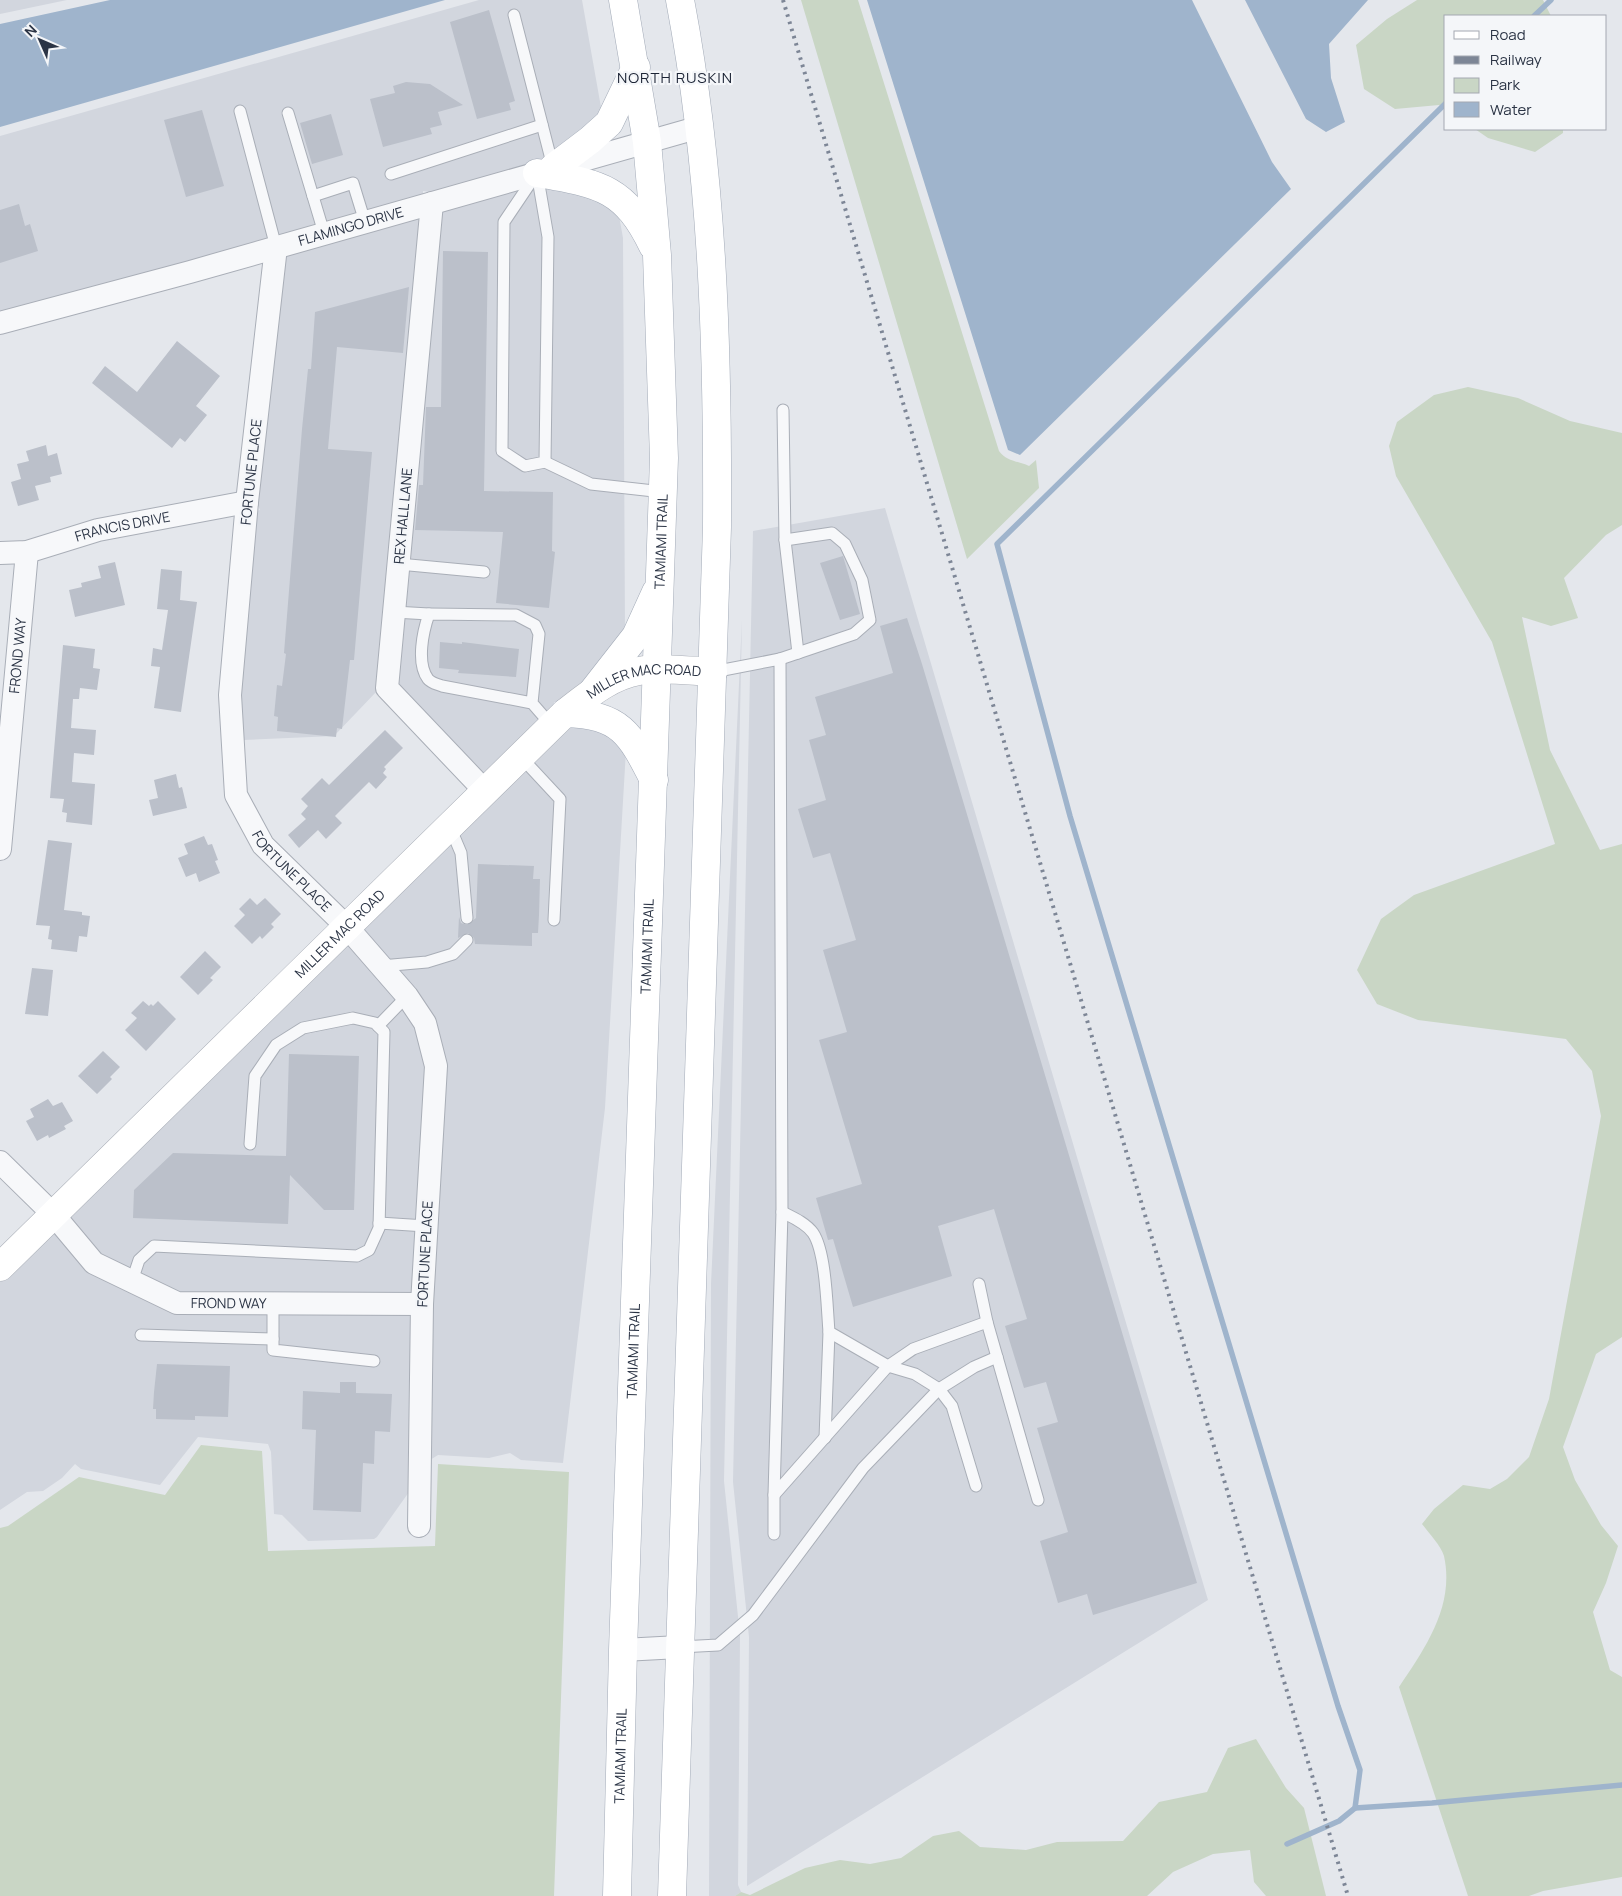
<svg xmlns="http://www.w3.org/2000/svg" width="1622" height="1896" viewBox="0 0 1622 1896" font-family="Manrope,sans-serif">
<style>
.built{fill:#d2d6de}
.green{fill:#c9d6c5}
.water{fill:#9fb4cc}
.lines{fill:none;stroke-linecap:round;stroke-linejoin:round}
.stream{stroke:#9fb4cc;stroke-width:5.5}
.building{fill:#bbc0ca}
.lane-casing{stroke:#a9aeb7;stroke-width:13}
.street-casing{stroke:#a9aeb7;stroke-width:24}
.secondary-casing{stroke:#a9aeb7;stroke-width:29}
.primary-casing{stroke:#a3abb8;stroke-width:29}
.lane{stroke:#f7f8fa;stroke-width:11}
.street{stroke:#f7f8fa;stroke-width:22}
.secondary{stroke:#fff;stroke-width:28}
.primary{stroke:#fff;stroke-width:28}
.rail{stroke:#7d8696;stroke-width:4;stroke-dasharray:2.5 5;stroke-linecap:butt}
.labels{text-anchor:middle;stroke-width:4.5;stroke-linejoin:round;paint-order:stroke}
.street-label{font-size:14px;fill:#2b3445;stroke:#f4f6f9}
.neighbourhood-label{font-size:15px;letter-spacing:1px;fill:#1d2536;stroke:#f4f6f9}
</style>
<rect width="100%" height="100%" fill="#e4e7ec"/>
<g class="built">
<path d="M0 0H67L0 14Z"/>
<path d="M479 0H582L602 113 548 159 536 162 528 161 527 165 431 192 423 191V195L275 236 267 234V238L186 262 0 312V136Z"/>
<path d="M539 184 586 192 618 210 623 238 625 632 586 683 561 702H554V708L484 776 398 685 442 211Z"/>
<path d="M420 217 378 690 334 736 243 740 240 696 256 511 260 510 257 503 286 255Z"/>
<path d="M885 508 1208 1600 747 1886 749 1637 733 1482 753 531Z"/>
<path d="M742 620 724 1481 740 1636 738 1885 741 1892 735 1896H709L711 1284Z"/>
<path d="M570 723 591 724 626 750 605 1108 563 1463 521 1460 510 1453 489 1458 438 1455 430 1460 432 1305 446 1064 361 928Z"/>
<path d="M347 942 398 1002 416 1027 426 1065 412 1293 179 1292 100 1255 67 1216Z"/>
<path d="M53 1230 174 1312 411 1314 409 1492 377 1537 374 1539 308 1541 282 1515 274 1514 271 1452 268 1444 198 1437 160 1485 81 1469 75 1464 62 1478 43 1491 27 1492 0 1510V1282Z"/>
</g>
<g class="green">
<path d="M801 0H858L999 451C1007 462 1019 461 1029 466L1036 460 1039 488 967 559Z"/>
<path d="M1417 0H1543L1551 16H1446V110L1439 105 1395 109 1364 89 1356 45 1387 19Z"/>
<path d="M1475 129H1563V133L1535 152 1488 138Z"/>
<path d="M1468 387 1518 398 1570 421 1622 433V525L1606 535 1564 578 1578 618 1551 626 1522 617 1550 750 1600 850 1622 844V1337L1596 1354 1563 1447 1575 1480 1601 1525 1618 1546 1606 1583 1593 1612 1610 1670 1622 1677V1877L1543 1891 1529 1896H1468L1399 1687C1425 1648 1455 1606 1444 1556 1441 1546 1429 1533 1422 1524L1434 1509 1463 1485 1490 1489 1507 1479 1529 1457 1549 1399 1601 1116 1592 1071 1566 1039 1418 1020 1377 1004 1357 970 1381 919 1414 895 1555 844 1492 642 1396 476 1389 446 1397 422 1434 395Z"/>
<path d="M201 1445 262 1451 268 1551 435 1546 438 1464 569 1472 554 1896H0V1528L8 1526 79 1477 165 1495Z"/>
<path d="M1256 1739 1286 1788 1304 1808 1326 1896H1266L1254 1882 1250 1850 1213 1854 1173 1872 1147 1896H735L741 1892 750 1895 805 1868 840 1860 870 1864 901 1858 933 1836 959 1831 980 1847 1026 1850 1057 1842 1123 1841 1159 1802 1207 1792 1228 1748Z"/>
</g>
<g class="water">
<path d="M110 0H445L0 127V24Z"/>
<path d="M867 0H1192L1272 162 1291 189 1020 455 1008 450Z"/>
<path d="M1245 0H1368L1329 44 1331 78 1345 122 1326 132 1306 119Z"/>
</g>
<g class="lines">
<g class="stream">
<path d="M1534 16 1551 0"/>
<path d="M1355 1808 1432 1803 1622 1785"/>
<path d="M1287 1844 1339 1821 1355 1808 1360 1770 1338 1706 1070 816 997 544 1446 103"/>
</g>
</g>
<g class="building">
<path d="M489 10 515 101 509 103 511 110 477 119 450 22Z"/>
<path d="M406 82 430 84 463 105 438 112 442 125 430 128 432 134 383 147 370 99 395 93 393 86Z"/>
<path d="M202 110 224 186 186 197 164 120Z"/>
<path d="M331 114 343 155 312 164 300 123Z"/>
<path d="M19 204 25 226 30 224 38 251 0 263V210Z"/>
<path d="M443 251 488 252 484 491 553 492 552 551 555 552 549 608 496 603 503 532 415 530 419 485H423L426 407H441Z"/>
<path d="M409 287 403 353 337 347 328 449 372 452 354 660H350L342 729 337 728 336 737 277 731 278 717 274 716 277 685 282 686 286 654 284 653 302 429 308 369H311L315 312Z"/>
<path d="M177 341 220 376 196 406 207 415 185 442 180 438 172 448 92 383 105 366 137 392Z"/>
<path d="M46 445 48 456 57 453 62 474 50 477 51 482 35 486 39 500 18 506 11 482 21 479 17 464 29 461 26 451Z"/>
<path d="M843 556 860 614 840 620 820 563Z"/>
<path d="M115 562 125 605 75 617 69 590 82 587 81 583 101 578 98 566Z"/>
<path d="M161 569 182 571 180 600 197 602 181 712 154 708 160 667 151 666 153 648 162 650 168 610 157 609Z"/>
<path d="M907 618 922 664 1197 1583 1093 1615 1087 1594 1058 1603 1040 1541 1068 1532 1037 1428 1058 1422 1046 1382 1024 1388 1005 1326 1027 1319 994 1209 938 1226 952 1276 853 1307 833 1239 828 1240 816 1198 862 1184 819 1040 847 1032 823 950 856 940 830 853 813 858 798 809 826 800 809 740 826 735 815 697 893 673 880 626Z"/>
<path d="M440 642 462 644V642L519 649 516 677 458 673 459 670 439 668Z"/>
<path d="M63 645 95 649 93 668 100 669 97 690 80 688 79 699H73L71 728 96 730 94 755 74 753 72 782 95 784 92 825 66 822 67 813 62 812 64 799 50 798Z"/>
<path d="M385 730 403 748 384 767 386 769 383 773 387 777 376 789 369 782 335 816 342 823 326 839 318 830 299 848 288 835 306 819 301 814 308 806 301 799 322 778 329 785Z"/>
<path d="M176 774 179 788 182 787 187 808 153 816 149 800 158 798 154 780Z"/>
<path d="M204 836 208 845 212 844 218 860 215 861 220 873 199 882 196 873 186 877 178 858 188 854 184 844Z"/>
<path d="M48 840 72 843 64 910 82 912V915L90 916 87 937 79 936 77 952 51 949 52 940 48 939 50 926 36 925Z"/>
<path d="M478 864 534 866 533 879H540L539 915 538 933H532V946L475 944 474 938 468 933 458 938 459 917 461 923 467 925 476 918Z"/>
<path d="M250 898 257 905 265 898 281 914 271 924 274 927 262 939 260 936 252 944 234 926 245 915 239 909Z"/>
<path d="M205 951 221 967 210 978 213 980 198 995 180 977Z"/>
<path d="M32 968 53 970 48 1016 25 1014Z"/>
<path d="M143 1001 149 1006 151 1004 153 1006 158 1001 176 1019 146 1051 125 1030 137 1018 131 1013Z"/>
<path d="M103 1051 120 1067 110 1077 112 1079 97 1094 78 1076Z"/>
<path d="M289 1054 359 1056 354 1210H324L290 1175 288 1224 133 1218 134 1190 173 1153 286 1156Z"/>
<path d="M48 1099 53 1106 62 1102 73 1121 64 1126 66 1129 49 1138 48 1135 37 1141 26 1121 34 1117 30 1109Z"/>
<path d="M157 1364 230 1366 228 1417 195 1416V1420L156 1419V1409H153L154 1392Z"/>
<path d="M340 1382H356V1393L392 1394 390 1432 375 1431 374 1464 363 1463 361 1512 313 1510 316 1430 302 1429 303 1391 340 1393Z"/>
</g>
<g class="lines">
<defs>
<g id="lane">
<path d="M514 15 553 167"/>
<path d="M240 111 276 247"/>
<path d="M288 113 324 233"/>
<path d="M537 173 548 237 545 462 525 466 502 451 504 222Z"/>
<path d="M391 174 542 125"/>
<path d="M313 196 353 183 365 222"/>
<path d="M783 410 785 540 798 653"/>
<path d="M545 462 591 484 663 492"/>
<path d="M399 564 484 572"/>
<path d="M394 612 429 614"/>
<path d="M780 659 854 634 870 620 862 580 845 544 832 533 785 540"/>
<path d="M713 672 780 659 782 1212 774 1495 888 1366 913 1349 987 1322"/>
<path d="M532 703 539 634 535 625 516 615 429 614C423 631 416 663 428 679 431 683 437 684 442 686L532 703 552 726"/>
<path d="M520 756 560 799 554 920"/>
<path d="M450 827 461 853 467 918"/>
<path d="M381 966 427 962 453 954 467 940"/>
<path d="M378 1026 407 996"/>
<path d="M782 1212C792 1217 806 1223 813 1233 826 1252 827 1308 829 1332L888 1366 915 1374 939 1389 952 1406 976 1486"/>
<path d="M379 1223 426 1226"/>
<path d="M132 1281 139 1260 154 1246 357 1256 369 1250 379 1228 384 1032 375 1023 353 1018 303 1028 276 1045 255 1076 250 1144"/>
<path d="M979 1284 987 1322 1038 1500"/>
<path d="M273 1303V1350L374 1361"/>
<path d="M141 1335 273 1339"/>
<path d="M825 1438 829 1332"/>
<path d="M774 1534V1495"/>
<path d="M680 1647 718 1645 753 1615 863 1468 939 1389 974 1367 997 1357"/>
</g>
<g id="street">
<path d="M432 203 387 688 484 790"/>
<path id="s1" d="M276 247 247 502 230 695 236 795 263 845 347 927 407 996 425 1023 436 1066 422 1304 419 1526"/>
<path id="s2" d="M0 323 190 272 700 127"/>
<path id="s3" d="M0 553 27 552 98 530 247 502"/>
<path id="s4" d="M0 849 27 552"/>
<path id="s5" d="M0 1162 53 1214 94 1263 177 1303 422 1304"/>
<path d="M623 1650 679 1647"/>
</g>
<g id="secondary">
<path id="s6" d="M0 1267 565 713C587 696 610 676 639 671 660 667 690 671 713 672"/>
</g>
<g id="primary">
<path d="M553 168 590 140 609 123 636 67"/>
<path d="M537 173C599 184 624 186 653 246"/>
<path d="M593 691 636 636 656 592"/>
<path d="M565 713C621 715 630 733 654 780"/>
<path id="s7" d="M617 1896 623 1650 664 458 657 255 647 142 623 0"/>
<path d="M672 1896 717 527C718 350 713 174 680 0"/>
</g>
</defs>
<use href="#lane" class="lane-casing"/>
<use href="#street" class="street-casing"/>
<use href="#secondary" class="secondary-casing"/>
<use href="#primary" class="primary-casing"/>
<use href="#lane" class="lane"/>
<use href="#street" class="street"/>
<use href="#secondary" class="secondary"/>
<use href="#primary" class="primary"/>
<path class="rail" d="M783 0 1348 1896"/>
</g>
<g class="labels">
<g class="street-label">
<text dy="5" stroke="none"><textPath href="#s2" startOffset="364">FLAMINGO DRIVE</textPath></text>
<text transform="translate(251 472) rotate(-84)" y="5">FORTUNE PLACE</text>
<text transform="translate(403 516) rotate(-85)" y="5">REX HALL LANE</text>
<text dy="5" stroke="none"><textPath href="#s3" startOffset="126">FRANCIS DRIVE</textPath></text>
<text dy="5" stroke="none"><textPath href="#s7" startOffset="1355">TAMIAMI TRAIL</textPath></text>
<text dy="5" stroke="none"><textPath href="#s4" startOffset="194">FROND WAY</textPath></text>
<text dy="5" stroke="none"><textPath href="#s6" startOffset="880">MILLER MAC ROAD</textPath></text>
<text dy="5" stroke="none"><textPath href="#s1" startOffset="646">FORTUNE PLACE</textPath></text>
<text dy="5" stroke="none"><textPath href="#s6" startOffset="476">MILLER MAC ROAD</textPath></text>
<text dy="5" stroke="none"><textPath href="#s7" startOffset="950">TAMIAMI TRAIL</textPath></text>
<text transform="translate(425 1254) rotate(-87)" y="5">FORTUNE PLACE</text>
<text dy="5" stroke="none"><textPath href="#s5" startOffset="282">FROND WAY</textPath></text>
<text dy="5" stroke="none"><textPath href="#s7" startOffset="545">TAMIAMI TRAIL</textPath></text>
<text dy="5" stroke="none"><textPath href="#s7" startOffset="140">TAMIAMI TRAIL</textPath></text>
</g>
<g class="neighbourhood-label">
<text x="675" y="83">NORTH RUSKIN</text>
</g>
</g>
<rect x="1444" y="15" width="162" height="115" fill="#f4f6f9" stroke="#a4a8b1"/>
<rect x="1454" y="31" width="25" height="8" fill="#ffffff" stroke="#a4a8b1"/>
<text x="1490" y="40" font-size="15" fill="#2b3445">Road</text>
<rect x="1454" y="56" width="25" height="8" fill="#7d8696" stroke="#a4a8b1"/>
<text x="1490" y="65" font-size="15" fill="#2b3445">Railway</text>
<rect x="1454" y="78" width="25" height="15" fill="#c9d6c5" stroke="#a4a8b1"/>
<text x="1490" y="90" font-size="15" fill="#2b3445">Park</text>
<rect x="1454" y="102" width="25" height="15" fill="#9fb4cc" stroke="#a4a8b1"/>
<text x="1490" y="115" font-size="15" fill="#2b3445">Water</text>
<g transform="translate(40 40) rotate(315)" stroke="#f4f6f9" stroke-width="4" paint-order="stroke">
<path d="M0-4L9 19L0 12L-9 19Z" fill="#2b3445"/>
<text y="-8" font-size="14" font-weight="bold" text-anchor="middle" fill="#2b3445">N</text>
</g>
</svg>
